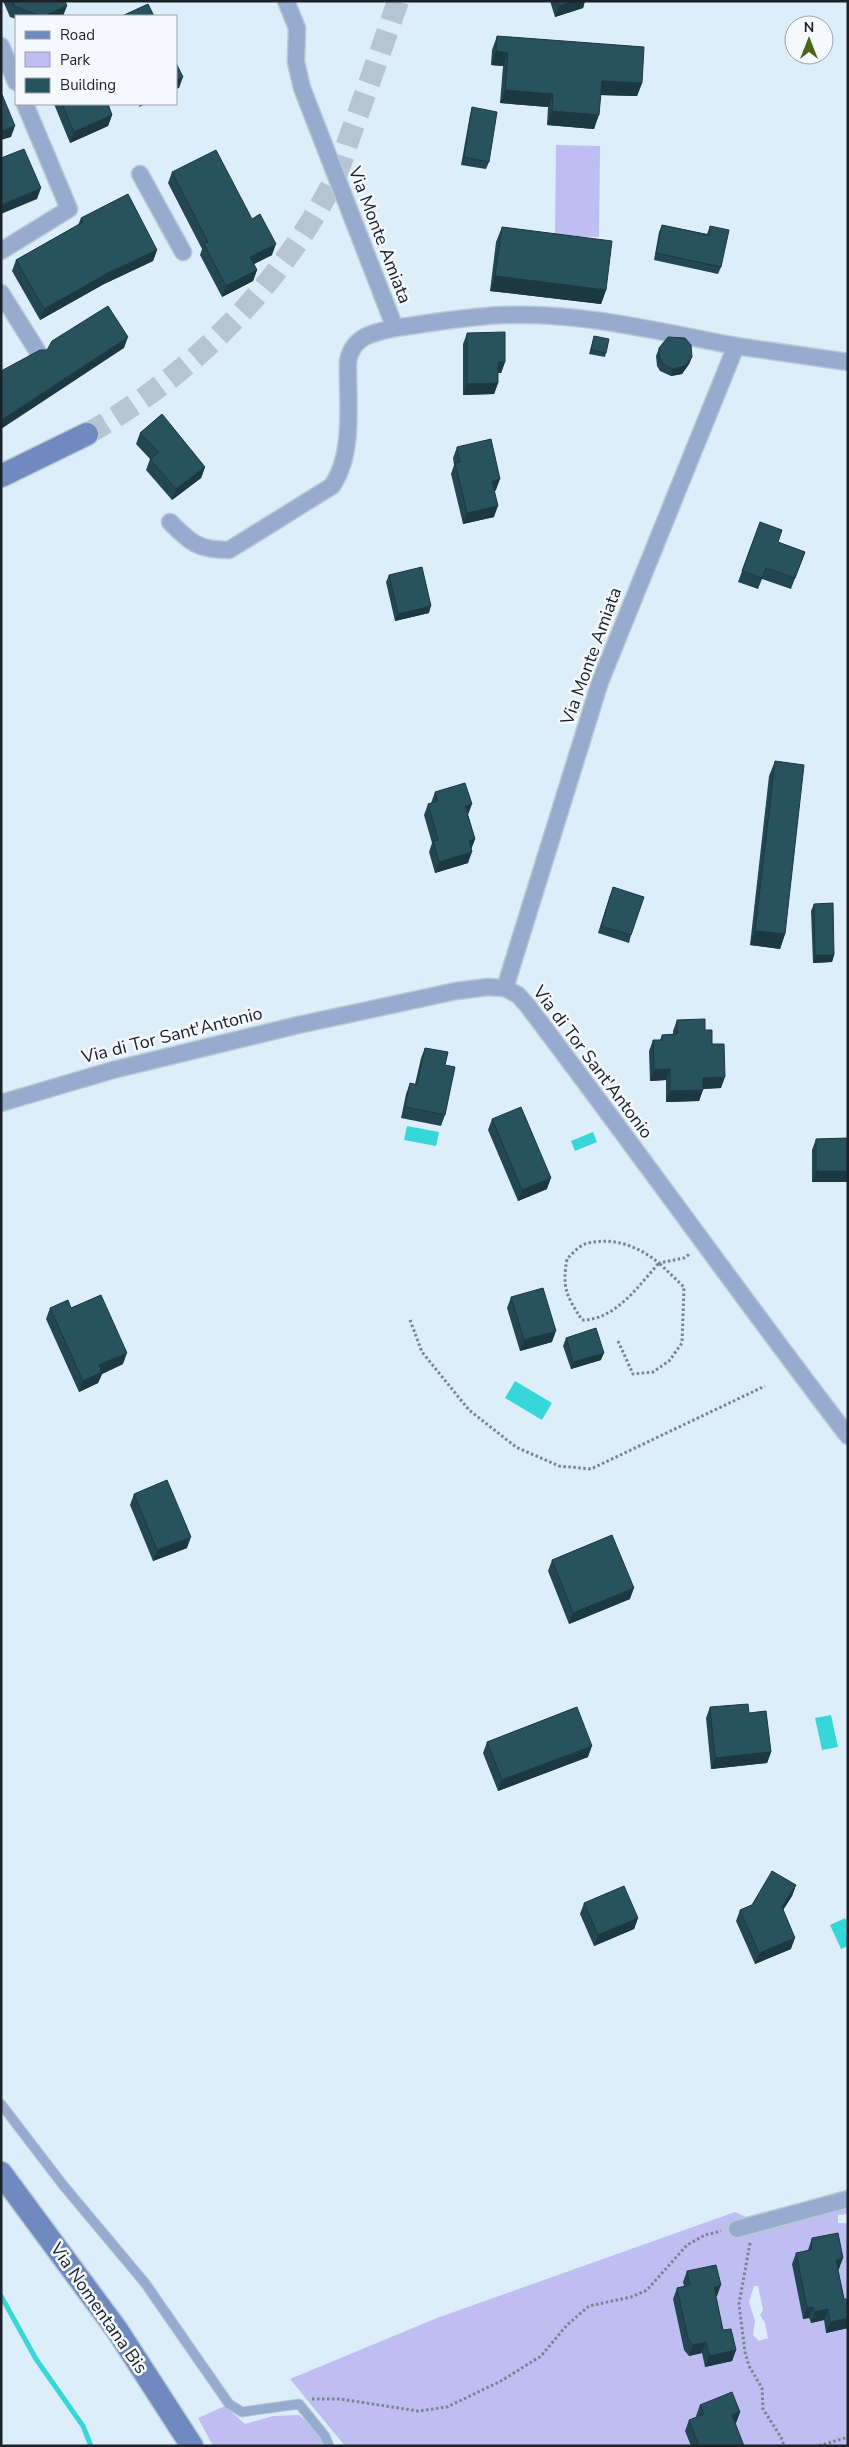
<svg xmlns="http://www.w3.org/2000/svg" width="849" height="2447" viewBox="0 0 849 2447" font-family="'Nunito Sans',sans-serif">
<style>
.green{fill:#bebef2;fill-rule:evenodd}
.water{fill:#36d7d8}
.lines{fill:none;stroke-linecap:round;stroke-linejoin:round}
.stream{stroke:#36d7d8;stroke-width:5}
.secondary-tunnel{stroke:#b6c5d1;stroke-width:22;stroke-dasharray:22 11;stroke-linecap:butt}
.service-casing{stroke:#bac9d5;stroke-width:11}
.minor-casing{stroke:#bac9d5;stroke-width:19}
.secondary-casing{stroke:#bac9d5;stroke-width:25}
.path{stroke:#78848d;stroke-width:3;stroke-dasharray:2.5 2.5;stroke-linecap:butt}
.service{stroke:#97abcf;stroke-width:9}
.minor{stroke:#97abcf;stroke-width:16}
.secondary{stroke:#6e8abf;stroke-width:22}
.wall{fill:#224751}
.shaded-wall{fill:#1c3942}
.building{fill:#28525e;stroke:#1c3942}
.labels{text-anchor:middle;stroke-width:5;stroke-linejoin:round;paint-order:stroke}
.street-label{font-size:18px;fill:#1a2228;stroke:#f5f9fd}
</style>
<rect width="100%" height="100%" fill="#ddeefb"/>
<g class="green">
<path d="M556 145 600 146 599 237 555 236Z"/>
<path d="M848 2203V2214L838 2215V2223H848V2311L840 2310 834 2244 803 2319 809 2318 811 2323 824 2320 827 2332 848 2328V2446H345L290 2379 437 2318 735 2212 759 2223ZM754 2286H758L763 2310 760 2315 765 2323 768 2338 759 2341 753 2335 755 2321 749 2302Z"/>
<path d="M225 2406 245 2424 273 2416 299 2415 314 2428 328 2446H213L198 2418Z"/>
</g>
<g class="water">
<path d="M407 1126 439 1132 436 1146 404 1140Z"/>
<path d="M593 1132 597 1142 575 1151 571 1141Z"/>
<path d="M515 1381 552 1403 542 1420 505 1398Z"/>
<path d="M831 1715 838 1747 822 1750 815 1718Z"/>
<path d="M845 1918 848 1925 846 1928 848 1946 841 1949 830 1925Z"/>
</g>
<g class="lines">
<path class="stream" d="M1 2296 36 2359 83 2426 91 2446"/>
<path class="secondary-tunnel" d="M87 434C189 376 274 293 329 190 339 173 344 152 351 133 367 89 383 45 398 1"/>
<defs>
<path id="service" d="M1 2104 63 2185 145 2283 229 2404 242 2412 299 2404 325 2436 329 2446"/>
<g id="minor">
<path d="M286 1 297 28 296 62 302 88 395 328C431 323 468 316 505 315 582 312 661 332 736 346L600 682 505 988"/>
<path d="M1 46 16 82"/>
<path d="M140 174 183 252"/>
<path d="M1 251 69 209 25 104"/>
<path d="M1 293 38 352"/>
<path d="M736 346 848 362"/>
<path d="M170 522C191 543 198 550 229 550L332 486C355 453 347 400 348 361 353 336 372 333 395 328"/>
<path d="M1 1103 113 1070 294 1026 456 991 488 987 505 988 518 995 527 1005C636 1148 739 1294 848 1436"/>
<path d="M737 2229 848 2199"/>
</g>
<g id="secondary">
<path d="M1 476 87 434"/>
<path d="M1 2173 117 2330 192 2446"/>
</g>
</defs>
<use href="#service" class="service-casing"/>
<use href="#minor" class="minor-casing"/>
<use href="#secondary" class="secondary-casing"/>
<g class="path">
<path d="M410 1320 422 1352 469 1410 516 1447 559 1466 591 1469 765 1386"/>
<path d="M618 1341 633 1374 653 1372 669 1361 682 1343 684 1287 659 1263C639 1285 616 1320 582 1320 566 1295 562 1288 567 1259 572 1254 579 1246 585 1244 612 1236 638 1246 659 1263L684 1258 691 1253"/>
<path d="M750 2243 739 2304 745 2352 749 2366 762 2388 763 2409 781 2437 784 2446"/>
<path d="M312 2399H340L418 2411 447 2407 501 2381 541 2356 567 2325 589 2306 631 2297 647 2290 687 2245 705 2235 721 2231"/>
<path d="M819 2446 848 2437"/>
</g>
<use href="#service" class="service"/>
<use href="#minor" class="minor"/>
<use href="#secondary" class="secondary"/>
</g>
<g class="wall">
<path d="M3 1H65L63 16H16V19L10 17Z"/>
<path d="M550 1H585L583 8 555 17Z"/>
<path d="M497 36 642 83 637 96 601 95 594 129 547 125 548 107 500 103 503 66 491 65 492 50Z"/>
<path d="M54 104H108L112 115 108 126 70 143Z"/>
<path d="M472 107 489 162 486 169 461 165 470 115Z"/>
<path d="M172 172 272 255 254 264 257 270 253 281 222 297 200 255 202 249 168 183Z"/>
<path d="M81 218 157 250 153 261 104 284 40 320 12 271 16 260 78 225Z"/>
<path d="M662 225 707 234 710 226 721 267 718 274 654 260 659 232Z"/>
<path d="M502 227 606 290 601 304 490 291 496 242Z"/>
<path d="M467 333 505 362 501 373H498V383L494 394 463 395V344Z"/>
<path d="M594 336 606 353 605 357 589 354Z"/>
<path d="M659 348 692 357 689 364 682 374 671 376 660 371 657 366 656 356Z"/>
<path d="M140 433 205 467 201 478 172 500 146 470 150 459 136 444Z"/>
<path d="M457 447 496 490 495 491 494 517 463 524 451 474 454 465 453 458Z"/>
<path d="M760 522 778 542 805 552 791 589 762 579 758 589 738 582Z"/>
<path d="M389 575 429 613 395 621 386 582Z"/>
<path d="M775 761 785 934 780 949 750 945 769 776Z"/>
<path d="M435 792 468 815 475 839 471 849 468 863 435 873 429 852 432 843 424 815 428 804 431 803Z"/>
<path d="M610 895 631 935 629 943 598 933Z"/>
<path d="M814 904 834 955 832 962 813 963 811 911Z"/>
<path d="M677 1020 705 1030 712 1044 721 1088 703 1089 699 1101 666 1102V1080L650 1081 649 1051 653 1040H660L662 1035 673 1034V1031Z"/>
<path d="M425 1048 445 1065V1115L441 1126 401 1118 406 1094 410 1083 415 1084 421 1058Z"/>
<path d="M492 1119 547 1189 518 1201 488 1130Z"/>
<path d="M848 1138 812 1182V1150L816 1139Z"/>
<path d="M511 1297 552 1342 520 1351 507 1308Z"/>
<path d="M50 1308H71L123 1364 102 1374 98 1383 79 1392 46 1319Z"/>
<path d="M566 1338 601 1360 571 1369 563 1346Z"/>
<path d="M134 1494 187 1548 153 1561 130 1505Z"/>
<path d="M552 1560 630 1599 569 1624 548 1571Z"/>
<path d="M710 1707 771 1752 767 1763 711 1769 706 1718Z"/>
<path d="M487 1742 588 1757 498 1791 483 1753Z"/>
<path d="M796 1885 792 1896 783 1910 791 1949 755 1964 736 1921 740 1910Z"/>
<path d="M584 1903 638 1918 634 1929 594 1946 580 1914Z"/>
<path d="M812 2238 839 2269 838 2270 844 2299H848V2328L826 2333 824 2320 811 2323 809 2318 803 2319 792 2264 796 2253 808 2250Z"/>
<path d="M687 2271 717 2296H716L723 2330 736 2350 732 2361 705 2367 702 2353 689 2356 684 2350 673 2299 677 2288 684 2286 683 2282Z"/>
<path d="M700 2405 740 2412 736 2423H735L744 2446H691L685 2431 689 2420 697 2417 696 2416Z"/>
</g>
<g class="shaded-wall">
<path d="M574 1H585L583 8 555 17 559 6Z"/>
<path d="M67 6 63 16H44Z"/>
<path d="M496 51 508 53 503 66 491 65Z"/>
<path d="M183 77 179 88 176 89V80Z"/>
<path d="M602 81 642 83 637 96 597 95Z"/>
<path d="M505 90 553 94 548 107 500 103Z"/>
<path d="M140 104H146L139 107Z"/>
<path d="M552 111 599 115 594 129 547 125Z"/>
<path d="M112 115 108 126 70 143 74 132Z"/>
<path d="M15 126 11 137 1 140V131Z"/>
<path d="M41 188 37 199 1 214V205Z"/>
<path d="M276 244 272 255 246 268 250 257Z"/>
<path d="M157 250 153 261 104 284 40 320 44 309 108 273Z"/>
<path d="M257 270 253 281 222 297 226 286Z"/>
<path d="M495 276 606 290 601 304 490 291Z"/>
<path d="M128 337 124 348 1 429V420Z"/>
<path d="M692 357 689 364 682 374 671 376 673 369Z"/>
<path d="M498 362H505L501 373H494Z"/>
<path d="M498 383 494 394 463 395 467 384Z"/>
<path d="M205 467 201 478 172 500 176 489Z"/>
<path d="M500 479 496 490 488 492 492 481Z"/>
<path d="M498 506 494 517 463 524 467 513Z"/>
<path d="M431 606 429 613 395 621 398 614Z"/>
<path d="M472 804 468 815 465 806Z"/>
<path d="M475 839 471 850 469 841Z"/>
<path d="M472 852 468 863 435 873 439 862Z"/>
<path d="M755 931 785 934 780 949 750 945Z"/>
<path d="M815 955H834L832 962 813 963Z"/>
<path d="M670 1069 666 1080 650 1081 654 1070Z"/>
<path d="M725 1077 721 1088 699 1089 703 1078Z"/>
<path d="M703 1090 699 1101 666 1102 670 1091Z"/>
<path d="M816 1171H848V1182H812Z"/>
<path d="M551 1178 547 1189 518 1201 522 1190Z"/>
<path d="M556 1331 552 1342 520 1351 524 1340Z"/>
<path d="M127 1353 123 1364 102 1374 98 1383 79 1392 83 1381 99 1365Z"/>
<path d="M604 1353 601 1360 571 1369 573 1362Z"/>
<path d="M191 1537 187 1548 153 1561 157 1550Z"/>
<path d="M634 1588 630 1599 569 1624 573 1613Z"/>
<path d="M592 1746 588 1757 498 1791 502 1780Z"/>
<path d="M771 1752 767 1763 711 1769 715 1758Z"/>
<path d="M796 1885 792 1896 778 1918 782 1907Z"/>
<path d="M638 1918 634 1929 594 1946 598 1935Z"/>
<path d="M795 1938 791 1949 755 1964 759 1953Z"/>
<path d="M843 2258 839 2269 832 2271 836 2260Z"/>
<path d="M721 2285 717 2296 710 2298 714 2287Z"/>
<path d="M813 2307 809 2318 803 2319 807 2308Z"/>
<path d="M828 2309 824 2320 811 2323 815 2312Z"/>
<path d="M848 2318V2328L826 2333 830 2322Z"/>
<path d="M706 2342 702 2353 689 2356 693 2345Z"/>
<path d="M736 2350 732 2361 705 2367 709 2356Z"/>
<path d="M740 2412 736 2423 728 2426 732 2415Z"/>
</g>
<g class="building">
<path d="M12 1H65L67 6 44 16H40L14 6Z"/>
<path d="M558 1H574L559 6Z"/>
<path d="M148 4 154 16H122Z"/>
<path d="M497 36 644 47 642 83 602 81 599 115 552 111 553 94 505 90 508 53 496 51Z"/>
<path d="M176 63 183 77 176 80Z"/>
<path d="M1 92 15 126 1 131Z"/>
<path d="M62 104H108L112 115 74 132Z"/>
<path d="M472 107 497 112 489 162 464 157Z"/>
<path d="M24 149 41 188 1 205V158Z"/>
<path d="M216 150 252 219 260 214 276 244 250 257 257 270 226 286 204 244 208 242 172 172Z"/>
<path d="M128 194 157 250 108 273 44 309 16 260 83 222 81 218Z"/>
<path d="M662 225 709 235 710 226 729 230 721 267 656 253Z"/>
<path d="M502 227 612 241 606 290 495 276Z"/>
<path d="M108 306 128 337 1 420V371L40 350H47L52 341Z"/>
<path d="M505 332V362H498V383L467 384V333Z"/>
<path d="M594 336 609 339 606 353 591 350Z"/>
<path d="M668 337 685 338 691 345 692 357 685 366 673 369 663 364 660 359 659 348Z"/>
<path d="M162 414 205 467 176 489 150 459 159 452 140 433Z"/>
<path d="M491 439 500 479 492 481 498 506 467 513 455 463 460 462 457 447Z"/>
<path d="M760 522 782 530 778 542 805 552 795 578 766 568 762 578 742 571Z"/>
<path d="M422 567 431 606 398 614 389 575Z"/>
<path d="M775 761 804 765 785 934 755 931Z"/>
<path d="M465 783 472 804 465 806 475 839 469 841 472 852 439 862 433 841 438 840 428 804 438 801 435 792Z"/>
<path d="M613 887 644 897 631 935 601 926Z"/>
<path d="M833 903 834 955H815L814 904Z"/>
<path d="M705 1019V1030H712V1044H724L725 1077 703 1078V1090L670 1091V1069L654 1070 653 1040H662V1035L677 1034V1020Z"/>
<path d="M425 1048 448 1052 445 1065 455 1067 445 1115 405 1107 410 1083 417 1085Z"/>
<path d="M521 1107 551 1178 522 1190 492 1119Z"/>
<path d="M848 1138V1171H816V1139Z"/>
<path d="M543 1288 556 1331 524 1340 511 1297Z"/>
<path d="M101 1295 127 1353 99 1365 102 1372 83 1381 50 1308 68 1300 71 1308Z"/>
<path d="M596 1328 604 1353 573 1362 566 1338Z"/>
<path d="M167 1480 191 1537 157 1550 134 1494Z"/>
<path d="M612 1535 634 1588 573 1613 552 1560Z"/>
<path d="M748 1704 749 1713 766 1711 771 1752 715 1758 710 1707Z"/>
<path d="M577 1707 592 1746 502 1780 487 1742Z"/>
<path d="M772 1871 796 1885 782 1907 795 1938 759 1953 740 1910 752 1905Z"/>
<path d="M624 1886 638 1918 598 1935 584 1903Z"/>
<path d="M838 2233 843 2258 836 2260 844 2299H848V2318L830 2322 828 2309 815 2312 813 2307 807 2308 796 2253 811 2250 812 2238Z"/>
<path d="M716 2265 721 2285 714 2287 723 2330 731 2329 736 2350 709 2356 706 2342 693 2345 688 2339 677 2288 690 2285 687 2271Z"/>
<path d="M732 2392 740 2412 732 2415 744 2446H699L689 2420 704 2414 700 2405Z"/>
</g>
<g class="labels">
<g class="street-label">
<text transform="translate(380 235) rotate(69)" y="6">Via Monte Amiata</text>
<text transform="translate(591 656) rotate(-70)" y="6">Via Monte Amiata</text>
<text transform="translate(172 1035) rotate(-14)" y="6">Via di Tor Sant'Antonio</text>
<text transform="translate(593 1062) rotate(53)" y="6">Via di Tor Sant'Antonio</text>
<text transform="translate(99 2308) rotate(55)" y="6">Via Nomentana Bis</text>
</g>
</g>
<rect width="849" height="2447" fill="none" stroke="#1a2228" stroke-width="5"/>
<rect x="15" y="15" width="162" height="90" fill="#f5f9fd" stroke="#9da3a8"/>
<rect x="25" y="31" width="25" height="8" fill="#6e8abf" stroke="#9da3a8"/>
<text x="60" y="40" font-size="15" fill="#1a2228">Road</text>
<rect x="25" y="52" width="25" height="15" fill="#bebef2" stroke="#9da3a8"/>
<text x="60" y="65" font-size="15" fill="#1a2228">Park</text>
<rect x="25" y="78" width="25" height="15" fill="#28525e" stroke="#9da3a8"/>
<text x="60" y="90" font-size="15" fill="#1a2228">Building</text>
<g transform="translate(809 40)"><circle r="24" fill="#f5f9fd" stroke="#9da3a8"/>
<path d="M0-4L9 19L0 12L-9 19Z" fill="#486518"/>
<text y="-8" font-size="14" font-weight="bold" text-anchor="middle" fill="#1a2228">N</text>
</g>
</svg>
